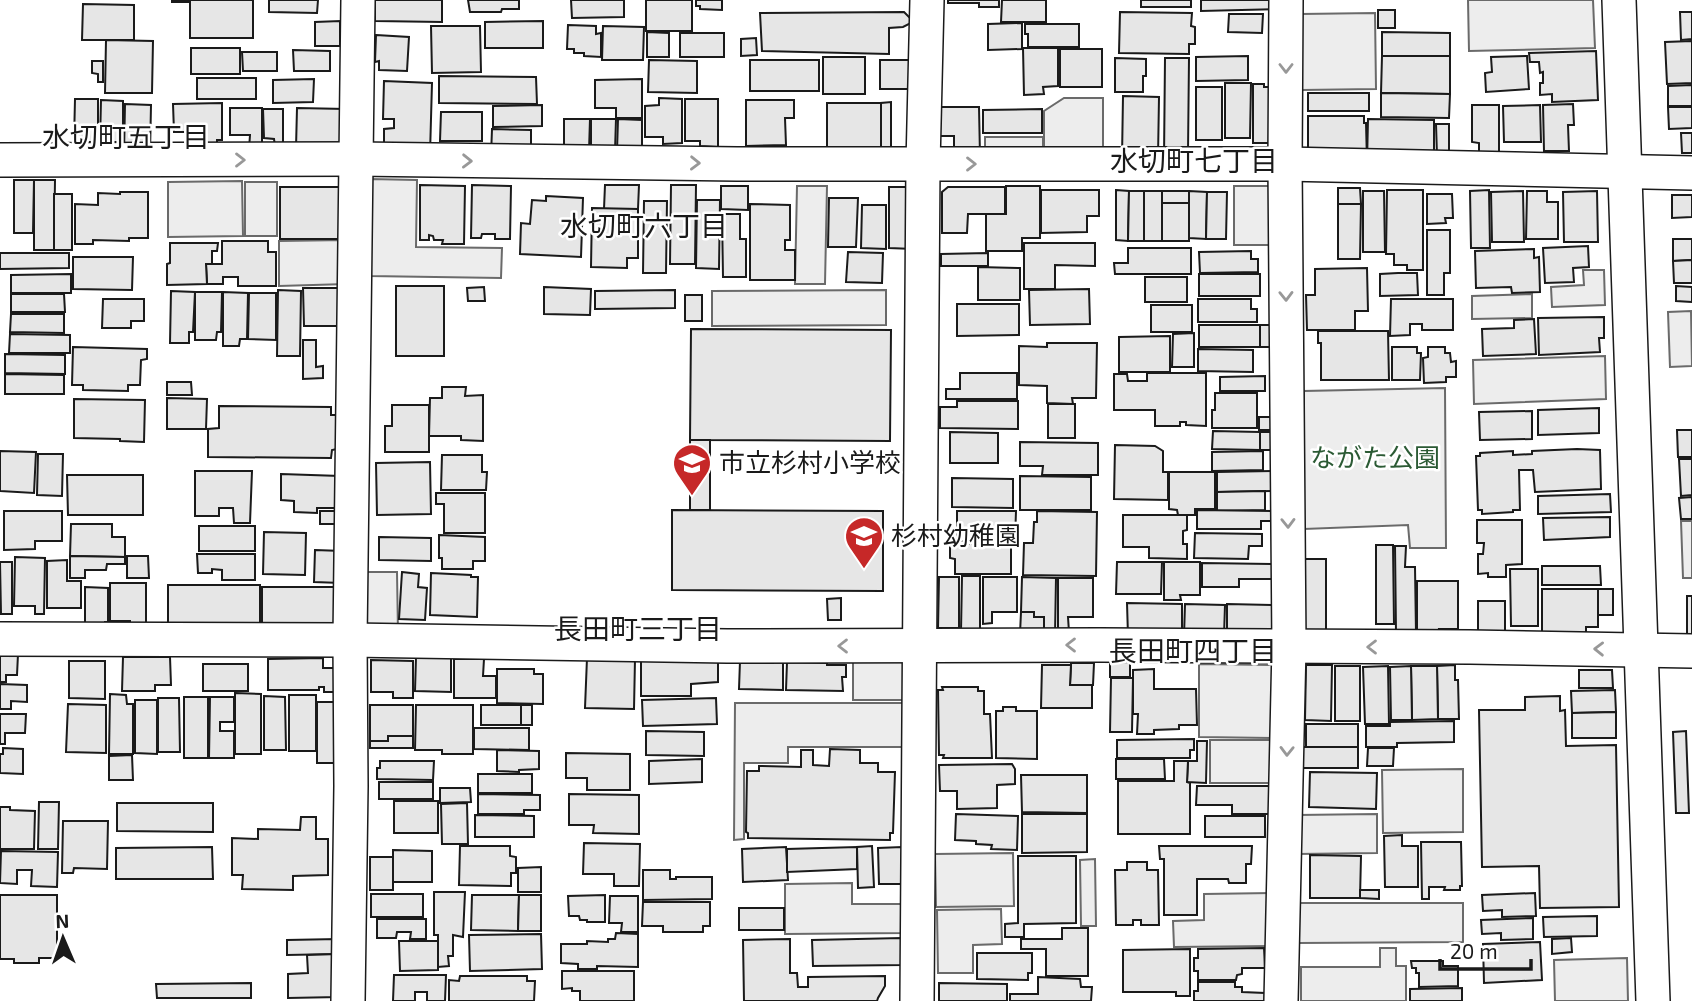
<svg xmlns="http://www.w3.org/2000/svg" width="1692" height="1001" viewBox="0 0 1692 1001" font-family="'Exo 2','Noto Sans JP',sans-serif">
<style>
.built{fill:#ededed;stroke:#6a6a6a;stroke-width:2}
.building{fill:#e6e6e6;stroke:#1a1a1a;stroke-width:2}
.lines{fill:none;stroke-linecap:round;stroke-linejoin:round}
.minor-casing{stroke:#1a1a1a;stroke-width:36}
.minor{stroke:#fff;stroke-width:33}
.oneway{stroke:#989898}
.labels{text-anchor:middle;stroke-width:5;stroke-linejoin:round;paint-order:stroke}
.park-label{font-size:26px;fill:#2b5a34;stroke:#fff}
.poi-label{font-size:26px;fill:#1a1a1a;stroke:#fff;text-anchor:start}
.neighbourhood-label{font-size:28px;fill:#1a1a1a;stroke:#fff}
</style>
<rect width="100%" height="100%" fill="#fff"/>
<g class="built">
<path d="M1468 0H1593L1595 48 1469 51Z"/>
<path d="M1375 13 1376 89 1302 90 1301 14Z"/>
<path d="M1064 98H1103V161H1044V111Z"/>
<rect x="985" y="137" width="58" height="24"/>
<path d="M370 179 417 180 416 247 502 248 501 278 369 276Z"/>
<path d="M242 181 243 236 168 237V182Z"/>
<rect x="245" y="182" width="32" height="54"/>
<path d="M797 186H827L825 284H795Z"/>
<path d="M1234 186H1274L1280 245H1234Z"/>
<path d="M346 240 347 284 279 286V241Z"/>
<path d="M1583 270H1604L1605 305 1552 307 1551 287 1584 285Z"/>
<path d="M886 290V325L712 326V291Z"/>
<path d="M1532 294V318L1472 319V296Z"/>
<path d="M1691 311 1692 366 1670 367 1668 312Z"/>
<path d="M1605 356 1606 399 1474 404 1473 360Z"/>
<path d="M1445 388 1446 548H1410L1408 525 1304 529V391Z"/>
<path d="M1681 521H1692V578H1683Z"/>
<path d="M364 572H397L398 633 365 634Z"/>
<rect x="853" y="661" width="58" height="39"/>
<path d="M1199 664 1275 665 1274 738 1199 737Z"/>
<path d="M735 703H910V747H788V763H744V839L734 840Z"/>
<rect x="1210" y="740" width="65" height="43"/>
<path d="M1463 769V832L1383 833 1382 770Z"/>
<path d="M1377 814V853L1297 854V815Z"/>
<path d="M1013 853 1014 906 936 907 935 854Z"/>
<path d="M1095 859 1096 926H1081L1080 860Z"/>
<path d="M852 883V904H906V933L785 934V884Z"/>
<path d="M1273 893V946L1174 947 1173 921 1204 920V894Z"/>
<path d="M1299 903H1463V942L1299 943Z"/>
<path d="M1001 909 1002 944 973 945V973H938L937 910Z"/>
<path d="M1380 948H1396V966H1406V1001H1301V967H1380Z"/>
<path d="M1627 958 1628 1001H1555L1554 960Z"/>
</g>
<g class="building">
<path d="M172 0H253V38H190V2H172Z"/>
<path d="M269 0H318L317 13 269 12Z"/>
<path d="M375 0H442V22L375 21Z"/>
<path d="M468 0H519V9H502L501 12H470Z"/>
<path d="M571 0H624V17L572 18Z"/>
<rect x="646" y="0" width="46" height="31"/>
<path d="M696 0H722V10L700 9V6H696Z"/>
<path d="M948 0H999V7H979V3H948Z"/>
<path d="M1002 0H1046V22H1001Z"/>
<rect x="1141" y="0" width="50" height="7"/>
<path d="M1201 0H1279V9L1201 11Z"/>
<path d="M83 4 134 5V40H82Z"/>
<rect x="1378" y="10" width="17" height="18"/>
<path d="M904 12 910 18 911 23 903 27 889 28V54L762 51 760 13Z"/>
<path d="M1120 12 1192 13 1191 26 1195 27V44H1189V54L1119 53Z"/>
<path d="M1680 12H1692V39L1681 40Z"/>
<path d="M1229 14H1263L1262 33 1228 32Z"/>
<path d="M340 21V46H315V22Z"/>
<path d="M543 21V48H485V22Z"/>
<path d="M1022 23V49L988 50V24Z"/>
<path d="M1025 24H1079V47H1028V34H1025Z"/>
<path d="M568 25 596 26V34L601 33V57L584 56V53H574V49H567Z"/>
<path d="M431 26H480L481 72 432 73Z"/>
<path d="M603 26 644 27 643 60H602Z"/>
<path d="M647 32 669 33V57H647Z"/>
<path d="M1382 32 1450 33V56H1382Z"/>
<rect x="680" y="33" width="44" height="24"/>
<path d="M376 35 409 37 407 71 379 70V61L375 62Z"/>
<path d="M756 38 757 55 741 56V39Z"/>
<path d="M106 40 153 41 152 93H105Z"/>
<path d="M1692 41V83L1667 84 1665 42Z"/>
<rect x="191" y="48" width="49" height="26"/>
<path d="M1023 48H1058V86L1043 87 1044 94 1024 95Z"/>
<rect x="1060" y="49" width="42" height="38"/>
<path d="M293 50 330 51V71H294Z"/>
<path d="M1596 51 1598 100 1552 102V94L1540 95V83H1543V72L1540 73 1539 62H1530L1529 53Z"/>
<path d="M242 52H277V71H243Z"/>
<path d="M1248 56V80L1196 81V57Z"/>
<path d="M1382 56H1450V94L1381 93Z"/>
<path d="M1527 56 1529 89 1486 92 1485 73 1492 72 1491 57Z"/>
<rect x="823" y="57" width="42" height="37"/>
<path d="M1115 58 1146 59V76H1143V92H1115Z"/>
<path d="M1165 58H1189L1188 153 1164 158Z"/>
<path d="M649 60 697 61V93L648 92Z"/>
<rect x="750" y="60" width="69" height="31"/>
<rect x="880" y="60" width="31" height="29"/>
<path d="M92 61H103V82H98V74L92 73Z"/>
<path d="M439 76 536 77 537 104 439 103Z"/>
<rect x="197" y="78" width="59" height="21"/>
<path d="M314 79 313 102 273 103V80Z"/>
<path d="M642 79V118H616V108H595V80Z"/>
<path d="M384 81 432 83 430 154 384 147V129L394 128V119H383Z"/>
<path d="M1225 83H1251L1250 138H1225Z"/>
<path d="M1253 84H1264V87H1280V143H1253Z"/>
<path d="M1692 85V106H1668V86Z"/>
<rect x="1196" y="87" width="26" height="53"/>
<rect x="1308" y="93" width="61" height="18"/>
<path d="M1381 93 1450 94 1449 118 1381 117Z"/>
<path d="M1123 96 1159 97 1158 158H1122Z"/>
<path d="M659 98 682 99V143L663 144V137H645V106L659 105Z"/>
<path d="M75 99H98V142H74Z"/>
<path d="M685 99H718V147L700 146V141H685Z"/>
<path d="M101 100 123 101V142H100Z"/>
<path d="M746 100H794V118H785L786 145 746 146Z"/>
<path d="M891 102V159H881V103Z"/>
<path d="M222 103V140H217V153H190V132H174L173 104Z"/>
<rect x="827" y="103" width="54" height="56"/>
<path d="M125 104 151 105 150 154H124Z"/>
<path d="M1573 104 1574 125H1568L1569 151H1544L1543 105Z"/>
<path d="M542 105V126L493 127V106Z"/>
<path d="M1472 105H1499V159L1479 158V143L1472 142Z"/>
<path d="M1540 105 1541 142H1504L1503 106Z"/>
<path d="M940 107H979L980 156H954V136H940Z"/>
<path d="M1668 107H1692V128L1669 129Z"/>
<path d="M230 108H262V149H249L250 135H230Z"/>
<path d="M297 108 346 109 345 145 296 148Z"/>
<path d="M263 109H283V145L275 146 274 139 264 138Z"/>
<path d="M1042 109V133H983V110Z"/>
<path d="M441 112H482V141H440Z"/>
<path d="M1308 116H1364V123H1366L1367 162H1308Z"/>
<path d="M564 119H590L589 151H564Z"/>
<path d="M591 119H616L615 151H591Z"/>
<path d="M618 119 642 120V151H617Z"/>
<path d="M1368 119 1434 120V163H1367Z"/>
<path d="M1436 124H1449V155L1437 156Z"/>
<path d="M492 129 531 130V157L491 156Z"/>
<path d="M1681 133H1692V153H1682Z"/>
<path d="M14 180H34L33 233H14Z"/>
<path d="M34 180H55L54 250H34Z"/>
<path d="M420 185 465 186 464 244H442L443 240H434L433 236 429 235V240H420Z"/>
<path d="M472 185 511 186 510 239H495V234H482L481 238H471Z"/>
<path d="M605 185H639L638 209H604Z"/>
<path d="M671 185H696L695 264H670Z"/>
<path d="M721 186H748V210L721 209Z"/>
<path d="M1006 186H1040V238H1022V251H986V214H1006Z"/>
<rect x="280" y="187" width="60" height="52"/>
<path d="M889 187H907L913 249 889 248Z"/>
<path d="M948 187H1005V214H968L967 233H942V192Z"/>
<path d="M1338 188H1360L1361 204H1338Z"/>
<path d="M1041 190H1099V216H1087V232L1041 233Z"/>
<path d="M1116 190 1129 191 1128 241 1116 240Z"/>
<path d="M1387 190H1423V270H1407V265H1394V254H1386Z"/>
<path d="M1489 190 1490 248H1471L1470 191Z"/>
<path d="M1129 191H1144V241H1128Z"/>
<rect x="1144" y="191" width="18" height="50"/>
<rect x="1162" y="191" width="27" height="12"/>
<path d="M1189 191 1207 192 1206 239 1189 238Z"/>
<path d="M1363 191H1384L1385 252H1363Z"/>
<path d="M1523 191 1524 242H1492L1491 192Z"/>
<path d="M1527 191H1547V202H1558V239H1526Z"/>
<path d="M1597 191 1598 242H1564L1563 192Z"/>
<path d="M120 192H148V238H129V241L93 240V244H75V204L98 205V193L120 194Z"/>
<path d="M1207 192H1227L1226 239H1206Z"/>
<rect x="54" y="194" width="18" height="56"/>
<path d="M1427 194H1452L1453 218H1445L1446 223 1427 224Z"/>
<path d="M1672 195H1692V217L1672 218Z"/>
<path d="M546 196 583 198 581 257 520 254 521 223 530 224 532 200 546 201Z"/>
<path d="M829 198H858L856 247H828Z"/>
<path d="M697 200H720L719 269 696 268Z"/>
<path d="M644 201H667L666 273H643Z"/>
<rect x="1162" y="203" width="27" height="38"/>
<path d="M750 204 790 205V240H785V250H795V280H750Z"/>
<path d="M1338 204H1361L1360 259H1338Z"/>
<path d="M862 205H886V249L861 248Z"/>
<path d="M592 208 638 209V258H627V268L591 267Z"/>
<path d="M722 214H740V239H746V277H723Z"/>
<path d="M1427 230H1450V273H1444V295H1427Z"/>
<path d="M1673 239H1692V260L1673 261Z"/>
<path d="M222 241H268V252H276V286H238V277H223V284H207L206 264H222Z"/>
<path d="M170 243H218L217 251H212V264H206L207 284 167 285V264L170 263Z"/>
<path d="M1024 243H1095V266L1055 265V289H1024Z"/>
<path d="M1588 246 1589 267 1573 268 1574 282 1545 283 1543 248Z"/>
<path d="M1128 248H1191V274H1115L1114 263H1128Z"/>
<path d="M1534 249V258L1539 257 1540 292 1512 293 1511 287 1476 288 1475 251Z"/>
<path d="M1251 251V259H1258V272L1200 273 1199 252Z"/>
<path d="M848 252 883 253 882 283 846 282Z"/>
<path d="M0 253H69V268L0 269Z"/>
<path d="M988 253V266H941V254Z"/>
<path d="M73 257H133L132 290 73 289Z"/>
<path d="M1692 260V283H1674L1673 261Z"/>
<path d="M978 267 1020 268V300H978Z"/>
<path d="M1367 268 1368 311H1355V330H1307L1306 295H1315V269Z"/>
<path d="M1398 273H1417L1418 295 1380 296V274Z"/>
<path d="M71 274V293H11V275Z"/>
<rect x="1199" y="274" width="61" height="22"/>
<rect x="1145" y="277" width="42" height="25"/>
<rect x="396" y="286" width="48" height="70"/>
<path d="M1676 286 1692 287V302L1676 301Z"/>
<path d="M484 287 485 301H468L467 288Z"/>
<path d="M544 287 591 289 590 315 544 314Z"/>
<path d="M303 288H344V326H304Z"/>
<path d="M1089 289 1090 324 1030 325 1029 290Z"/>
<path d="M278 290 301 291 300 356H277Z"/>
<path d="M675 290V308L595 309V291Z"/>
<path d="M171 291 195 292 193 332H189V343H170Z"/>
<path d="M195 292H222L221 332H217L216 340H195Z"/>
<path d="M223 292 248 293 247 339H240L239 346H223Z"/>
<path d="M249 293H276V340L248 339Z"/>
<path d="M11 294H64L65 312H11Z"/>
<rect x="685" y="295" width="17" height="26"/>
<path d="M103 299H144V321H131V328H102Z"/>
<path d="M1198 299H1251V309H1257V322H1198Z"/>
<path d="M1391 299H1453V330H1422V324H1410V335L1390 336Z"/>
<path d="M957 304H1019V335L957 336Z"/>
<rect x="1151" y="305" width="41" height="27"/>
<path d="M11 314H64V333L10 332Z"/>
<path d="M1604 317V338H1599L1600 352 1539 355 1538 318Z"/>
<path d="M1534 319 1536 354 1483 356 1482 329 1514 328V320Z"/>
<rect x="1199" y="325" width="61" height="22"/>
<rect x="1260" y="325" width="18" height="22"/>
<path d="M691 329 891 330 890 441 690 440Z"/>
<path d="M1318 331H1388L1389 380H1321V343H1318Z"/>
<path d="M1194 333V367H1172L1173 334Z"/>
<path d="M10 334 70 335V353H9Z"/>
<path d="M1170 336V372H1119V337Z"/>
<path d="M303 340H316V367L323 366V378L303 379Z"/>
<path d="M1047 343H1097L1096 398H1072L1073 404 1047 403V386L1019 385V346L1047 347Z"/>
<path d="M73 347 147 349V359L141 360 140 385H128V391L83 390V385H72Z"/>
<path d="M1392 347H1417V353H1421L1420 380H1392Z"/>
<path d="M1428 347H1445V353H1450L1451 362 1456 361V377H1446V382L1424 383 1423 358 1428 357Z"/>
<path d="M1198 349 1253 350V372L1198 371Z"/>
<path d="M5 354 65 355V374L5 373Z"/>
<path d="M960 373H1017V399H946V389H960Z"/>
<path d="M1147 373H1206V426L1186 425V422H1180V426H1155V410H1114V374H1127L1128 381H1147Z"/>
<path d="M5 374 64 375V394H5Z"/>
<path d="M1265 376V391H1220V377Z"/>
<path d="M167 382H191L192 395H167Z"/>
<path d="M442 387H466L465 396 483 395V441L461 440V436H429L430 398H442Z"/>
<path d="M1215 393H1257V428H1212V410H1215Z"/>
<path d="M167 398 207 399 206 429H167Z"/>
<path d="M74 399 145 400 144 442 120 441V439L74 438Z"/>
<path d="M957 401H1018V429L940 428V407H957Z"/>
<rect x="1048" y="404" width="27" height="34"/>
<path d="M392 405H429V452H385V426H392Z"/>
<path d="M219 406 331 407V415H337V449L332 450 331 458 208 457V429L219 428Z"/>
<path d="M1599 408V433L1538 435V410Z"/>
<path d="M1532 411V439L1480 440 1479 412Z"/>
<path d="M1259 417H1278L1279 430H1259Z"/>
<path d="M1677 430H1692V457H1678Z"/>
<path d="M1213 431 1260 432V450L1212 449Z"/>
<path d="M950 432 998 433V463H950Z"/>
<rect x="1260" y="432" width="18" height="18"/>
<rect x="690" y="440" width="20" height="70"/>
<path d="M1020 442 1098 443V475H1042L1043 466H1020Z"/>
<path d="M1115 445 1155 446 1163 451V472H1168V500L1114 499Z"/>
<path d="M1577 449 1600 450 1601 489 1535 492 1533 470H1519L1520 510H1513V512L1482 514V510H1478L1476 456H1480V453L1513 451V455L1532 454V451Z"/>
<path d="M0 451 36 452 34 493 0 491Z"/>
<path d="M1263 451V470L1212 471V452Z"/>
<path d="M38 454H63L62 496 37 495Z"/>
<path d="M442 455H482V472H487L486 490H441Z"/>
<path d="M1679 459H1692V495L1681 496Z"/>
<path d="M430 462 431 514 377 515 376 463Z"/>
<path d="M195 471H252L250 523H234L233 508H219V516H195Z"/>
<path d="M1277 471V491L1217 492V472Z"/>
<path d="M1169 472H1215V509H1195V515H1178L1177 510 1169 509Z"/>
<path d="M281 474 340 476 339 508H317V513L294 512V501L281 500Z"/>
<path d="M67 475H143V515H68Z"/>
<path d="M1020 476 1091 477V510H1020Z"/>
<path d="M952 478 1013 479V508L952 507Z"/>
<path d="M1265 491V510L1217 511V492Z"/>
<path d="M436 493H485V533H444V504H436Z"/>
<path d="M1610 494 1611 512 1538 514V496Z"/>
<path d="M1692 497V519H1681L1679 498Z"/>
<path d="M672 510 883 511V591L672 590Z"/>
<path d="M1197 510 1273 511 1272 521H1261V529H1197Z"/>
<path d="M4 511H62V541H35V549L4 550Z"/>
<rect x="320" y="511" width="23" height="13"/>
<path d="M957 511H1016L1015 541H957Z"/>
<path d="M1037 511 1097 512 1096 576 1023 575 1024 543H1033L1034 522H1037Z"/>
<path d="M1123 515H1187V530L1183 531V544H1187V559L1149 558V547H1123Z"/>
<path d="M1610 517V537L1544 540 1543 518Z"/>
<path d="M1477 520H1522V564L1506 565V577H1488V573L1478 574V554H1483L1484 543H1477Z"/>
<path d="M71 524H112V537H125V557L70 556Z"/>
<rect x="199" y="526" width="56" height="25"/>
<path d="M264 532 306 533 305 575 263 574Z"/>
<path d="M1195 533 1262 534V546H1249L1248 559 1194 558Z"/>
<path d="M439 535 485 537V561H473V569H442V558H439Z"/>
<path d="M379 537 431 538V561L379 560Z"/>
<path d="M950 544H1011V574H955V559L950 558Z"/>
<path d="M1376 545H1393L1394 624H1376Z"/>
<path d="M1395 546H1406L1405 567H1415L1416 633H1396Z"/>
<path d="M315 550 342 551 341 583 314 582Z"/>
<path d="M197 554H255V580H222V570L212 569V573H198Z"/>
<path d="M70 556 125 557V564H107L106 570H85V578H70Z"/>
<path d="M127 556H148L149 578H127Z"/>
<path d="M15 557 45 558 44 614H35V606H14Z"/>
<rect x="1305" y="559" width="21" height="72"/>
<path d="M67 560V581H81V608H47V561Z"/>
<path d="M0 562H12V614H1Z"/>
<path d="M1117 562H1162L1161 594H1116Z"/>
<path d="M1164 562H1200V595H1180L1181 600H1164Z"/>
<path d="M1202 563 1276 564V579H1239V587H1202Z"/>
<path d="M1542 566H1600L1601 585H1542Z"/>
<path d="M1510 569H1538V626H1511Z"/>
<path d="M402 572 419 574 418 587 427 588 425 620 399 619Z"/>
<path d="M431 573 471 575V577H478L477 617 430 615Z"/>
<path d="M962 576H980V632L961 631Z"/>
<path d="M939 577H959V628H938Z"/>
<path d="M983 577H1017V612H992V623L983 624Z"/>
<path d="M1022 577 1056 578 1055 635H1044V617H1034V612H1021Z"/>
<path d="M1058 578H1093V617H1068L1069 632H1058Z"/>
<path d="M1417 581H1458V629H1439L1440 637 1417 638Z"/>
<path d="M110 583H146V626H130V621H110Z"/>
<path d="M168 585H260V631L168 630Z"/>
<path d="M85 587 108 588V622H105V629H85Z"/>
<path d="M262 587H340L341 630 262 624Z"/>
<path d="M1542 589H1598V627H1586V640L1542 634Z"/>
<rect x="1598" y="589" width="15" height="26"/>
<rect x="1687" y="596" width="5" height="42"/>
<path d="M841 598V620H828L827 599Z"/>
<rect x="1478" y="601" width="27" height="31"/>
<path d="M1127 603 1182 604V636H1128Z"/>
<path d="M1185 604 1225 605 1224 636H1184Z"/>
<path d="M1227 604 1275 605V630L1227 636Z"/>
<path d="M1021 612H1034V617H1044V635L1020 634Z"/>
<path d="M0 654H18L17 675H6V682H0Z"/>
<path d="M123 657H170L171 685H155V691H122Z"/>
<path d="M416 657 451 658V692L415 691Z"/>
<path d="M323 658V668H341V692H324V687H319V690H268V659Z"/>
<path d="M587 658 635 659 634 709 585 708Z"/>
<path d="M454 659H484L483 676H496V698H454Z"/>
<path d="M371 660 413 661V698H393V692H371Z"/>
<path d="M641 660H718V682L691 684V696H641Z"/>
<path d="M69 661H105V699L69 698Z"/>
<path d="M740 661 783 662V690L739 689Z"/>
<path d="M787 662 827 663V665H846V677H842L843 691 786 690Z"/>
<rect x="1110" y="662" width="20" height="15"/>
<path d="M1071 663H1094L1093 685H1070Z"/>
<rect x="203" y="664" width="45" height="27"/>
<path d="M1042 665H1071L1070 685H1092V708H1041Z"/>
<path d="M1306 665H1332L1331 721 1305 720Z"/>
<path d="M1455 665V680H1458L1459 719H1438L1437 666Z"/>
<rect x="1335" y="666" width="25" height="55"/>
<path d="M1388 666 1389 724H1365L1363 667Z"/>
<path d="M1411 666H1437L1438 719 1412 720Z"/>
<path d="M1411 666 1412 720H1391L1390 667Z"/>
<path d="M497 669H534V674H543V704L497 703Z"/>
<path d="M1154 669V689H1196L1197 725H1179V729L1154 730V734H1137L1138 714H1133V670Z"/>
<path d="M1579 670H1612L1613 688H1579Z"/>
<path d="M1111 678H1133L1132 732H1110Z"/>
<path d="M0 684 27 685V702L11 701V709H0Z"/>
<path d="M942 687H978V691H984V714H990L992 758H943L944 755H939L938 690H943Z"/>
<path d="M1615 690 1616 712 1572 713 1571 691Z"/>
<path d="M235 693 261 694V754H235Z"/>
<path d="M110 694 126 695 127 704H133V754H109Z"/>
<rect x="289" y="695" width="27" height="56"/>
<path d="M264 696 285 697 286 750H264Z"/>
<path d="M1560 696V711L1565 710 1566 746 1616 745 1619 907 1540 908 1539 866 1482 867 1479 710H1525V697Z"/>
<rect x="184" y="697" width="24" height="61"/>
<path d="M210 697H234V722H220V731H234V758H209Z"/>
<path d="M158 698H179L180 752H158Z"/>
<path d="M716 698 717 724 643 726 642 700Z"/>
<path d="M135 700H157V754L135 753Z"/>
<rect x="317" y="702" width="23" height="61"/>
<path d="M68 704 106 705V753L66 752Z"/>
<path d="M370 705H413V736H388V741H370Z"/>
<path d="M416 705H473V754H442V750H415Z"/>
<rect x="481" y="705" width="40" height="20"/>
<rect x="521" y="705" width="11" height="20"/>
<path d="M1003 707H1016V711H1037V759L996 758V711H1003Z"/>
<path d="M1616 712V738H1572V713Z"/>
<path d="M0 714H26L25 733H5V744H0Z"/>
<path d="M1454 721V742L1397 743V747H1366V726H1390V722Z"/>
<rect x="1306" y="724" width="52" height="23"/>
<path d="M474 728H529V750L474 749Z"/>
<path d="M646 731 704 732V756L646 755Z"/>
<path d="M1686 731 1689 813H1676L1673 732Z"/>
<path d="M388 736H413V748H370V741H388Z"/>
<path d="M1194 739V750H1190V758H1117V740Z"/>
<path d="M1197 741H1207L1206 783 1187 782 1188 761H1197Z"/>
<rect x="1302" y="747" width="56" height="21"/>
<path d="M3 748 23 749V774L0 773V754H3Z"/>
<path d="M1368 748H1394L1393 766H1367Z"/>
<path d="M830 749 860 750V763H878V772H895L893 833H890V840L748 838V833L746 832 747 771H759V766L801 767V750H813V765L829 766Z"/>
<path d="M497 750 539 751V769L519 770V772L497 771Z"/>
<path d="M566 753 630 754V790H587V778H566Z"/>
<path d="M132 755 133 780H109V756Z"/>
<path d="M702 759V782L649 784V761Z"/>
<path d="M1116 759H1164L1165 779H1116Z"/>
<path d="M380 761H434L433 780 377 779V768H380Z"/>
<path d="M1174 761H1188L1187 782 1190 783V834H1118V781H1174Z"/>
<path d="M1012 764 1015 769V784L997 785V808L957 809V791H940L939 765Z"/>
<path d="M1310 772 1377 773 1376 809 1309 807Z"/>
<rect x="478" y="774" width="54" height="19"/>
<path d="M1021 775H1087V813L1022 812Z"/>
<rect x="379" y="782" width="54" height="17"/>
<path d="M1197 786H1269V814H1232V805H1196Z"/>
<path d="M440 788H470L471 802 440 803Z"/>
<path d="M478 794 540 795V810H524V814H478Z"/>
<path d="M569 794 639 795V834L593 833 594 825H569Z"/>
<rect x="394" y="801" width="44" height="32"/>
<path d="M39 802H59L58 849H38Z"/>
<path d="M117 803H213V832L117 831Z"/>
<path d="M467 803 468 844H442L441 804Z"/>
<path d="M0 807H10V810L35 811 34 849H0Z"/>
<path d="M956 814 1018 816 1017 850 991 849 992 845 976 844V841L955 840Z"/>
<path d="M1022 814H1087V852L1022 853Z"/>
<path d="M475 815 534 816V837H475Z"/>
<rect x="1205" y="816" width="60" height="21"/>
<path d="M301 817H316V839H328V875L293 876V890L242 889 243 875H232V838L258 839V829L300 830Z"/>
<path d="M63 821H108L107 869 74 868 73 873H62Z"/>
<path d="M1402 835V846H1418V887H1385L1384 836Z"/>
<path d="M1421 842H1461L1462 886H1460V890H1444L1445 887H1429V899H1422Z"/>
<path d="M584 843 640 844 639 886H614V874H583Z"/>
<path d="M460 846H510V856L516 857V873H511V886L459 885Z"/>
<path d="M872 846 874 887 858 888 857 847Z"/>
<path d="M1159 846H1252L1251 864H1246V883H1229L1228 879H1197V915H1164V859H1160Z"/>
<path d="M212 847 213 879H116V848Z"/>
<path d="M786 847 788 880 743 882 742 849Z"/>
<path d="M857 847V869L787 872V849Z"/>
<path d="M902 847 903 884H879L878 848Z"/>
<path d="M393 850 432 851V882H393Z"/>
<path d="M1 851 58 852 57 887 31 886 32 870H17V884L0 883Z"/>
<path d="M1310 855 1361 856 1360 898H1310Z"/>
<path d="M1018 856H1076V923L1024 924V937H1005V924L1018 923Z"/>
<rect x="370" y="857" width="23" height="33"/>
<path d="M1127 862H1147V870H1158L1159 925H1141V920H1133V925H1116L1115 870H1127Z"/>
<path d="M541 867V892H518V868Z"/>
<path d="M643 870H670V879H676V877H712V899L643 900Z"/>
<path d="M1360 890H1379V899L1360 898Z"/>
<path d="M434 892H465L463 937 453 935V956H448L449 966 438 967V935H434Z"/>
<path d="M1535 893 1536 916 1502 917V910L1483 911 1482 895Z"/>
<rect x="371" y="894" width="52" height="23"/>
<path d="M0 895H57V958H39V963H14V959H0Z"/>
<path d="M472 895H519L518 931 471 930Z"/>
<path d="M519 895H541V931H518Z"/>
<path d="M605 895V922H587V920H580L579 916H569L568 896Z"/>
<path d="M610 896H638V932H621L622 923H609Z"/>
<path d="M643 902H710V926H703V932H663V926H642Z"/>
<rect x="739" y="908" width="45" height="22"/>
<path d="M1597 916V936L1544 937 1543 917Z"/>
<path d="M1533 918V939L1501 940V933L1482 934 1481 920Z"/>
<path d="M377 919H426V939H410L411 932H397L396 938H377Z"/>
<path d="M1062 928H1088V976H1046V949H1021V939H1062Z"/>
<path d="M616 933 638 934V967L597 966V969H578V964L561 963V944H587V941L608 942V939H615Z"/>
<path d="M541 934 542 969 470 971 469 935Z"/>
<path d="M902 938 903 965 813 966 812 940Z"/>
<path d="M1571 938 1572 952 1552 954V939Z"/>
<path d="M338 939V954L287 955V940Z"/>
<path d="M790 939V973H797L798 987H808V977L885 976V986L878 998 877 1001H744L743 940Z"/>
<path d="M399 941H438V970L400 971Z"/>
<path d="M1540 942 1542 980 1484 983 1483 944Z"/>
<path d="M1264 948 1265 968H1242V974L1237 975 1236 980H1198V971H1194V958H1198V949Z"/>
<path d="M1190 949V996H1176V992H1123V950Z"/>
<path d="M977 953H1032V973H1028V980L977 979Z"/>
<path d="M338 954 339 997 288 998V974L308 973 307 955Z"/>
<path d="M1411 961H1443V966H1458V986L1419 987V973H1416V968H1412Z"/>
<path d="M562 971H634V1001H580V991H572V988L562 989Z"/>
<path d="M394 975H446L445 1001H427V992H415V1001H393Z"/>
<path d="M460 976H527V981H535L534 1001H449V980L459 981Z"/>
<path d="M1038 977 1080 979 1081 987H1092L1091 1001H1010V994H1038Z"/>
<path d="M1198 982H1235V987H1242V992L1265 993V1001H1194V991H1198Z"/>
<path d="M251 983V998H157L156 984Z"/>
<path d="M939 983 1007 984V1001H939Z"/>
<path d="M1462 988V1001H1410V989Z"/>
</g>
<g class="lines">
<defs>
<g id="minor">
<path d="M1619 0 1653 1001"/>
<path d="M0 160 356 159 737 164H1285L1692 173"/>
<path d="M0 639 350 640 727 646 1100 645 1470 647 1692 651"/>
<path d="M348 1001 351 786 350 640 358 0"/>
<path d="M917 1001 923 164 927 0"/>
<path d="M1281 1001 1289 646 1285 164 1286 0"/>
</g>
</defs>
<use href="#minor" class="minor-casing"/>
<use href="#minor" class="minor"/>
</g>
<defs><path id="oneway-chevron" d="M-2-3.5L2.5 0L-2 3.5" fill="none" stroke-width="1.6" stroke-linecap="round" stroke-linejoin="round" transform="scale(1.75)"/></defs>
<g class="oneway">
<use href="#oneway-chevron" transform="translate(1286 68) rotate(90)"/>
<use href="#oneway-chevron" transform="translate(240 160)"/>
<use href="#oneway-chevron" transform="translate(467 161) rotate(1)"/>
<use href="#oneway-chevron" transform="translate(695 163) rotate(1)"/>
<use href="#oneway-chevron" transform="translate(971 164)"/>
<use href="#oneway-chevron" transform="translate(1286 296) rotate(89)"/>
<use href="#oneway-chevron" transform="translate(1288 523) rotate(89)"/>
<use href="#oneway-chevron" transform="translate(1071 645) rotate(180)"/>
<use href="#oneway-chevron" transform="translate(843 646) rotate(-180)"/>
<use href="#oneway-chevron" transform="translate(1372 647) rotate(-180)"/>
<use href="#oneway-chevron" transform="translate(1599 649) rotate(-179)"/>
<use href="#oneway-chevron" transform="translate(1287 751) rotate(91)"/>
</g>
<defs>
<symbol id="school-pin" viewBox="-11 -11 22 30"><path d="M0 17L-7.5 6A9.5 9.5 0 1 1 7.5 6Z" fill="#c62828" stroke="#fff"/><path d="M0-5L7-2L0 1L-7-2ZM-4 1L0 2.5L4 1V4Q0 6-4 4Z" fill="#fff"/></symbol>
</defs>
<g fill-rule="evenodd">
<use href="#school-pin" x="670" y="441" width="44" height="60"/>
<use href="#school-pin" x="842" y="514" width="44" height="60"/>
</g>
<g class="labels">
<g class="park-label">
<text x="1375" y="467">ながた公園</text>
</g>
<g class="poi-label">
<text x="719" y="472">市立杉村小学校</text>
<text x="891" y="545">杉村幼稚園</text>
</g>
<g class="neighbourhood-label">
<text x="126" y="147">水切町五丁目</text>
<text x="1194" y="171">水切町七丁目</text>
<text x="644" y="236">水切町六丁目</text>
<text x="638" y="639">長田町三丁目</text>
<text x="1193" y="661">長田町四丁目</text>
</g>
</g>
<g transform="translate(63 938) rotate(358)" stroke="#ffffff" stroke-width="5" paint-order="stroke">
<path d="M0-5L12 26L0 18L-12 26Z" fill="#1a1a1a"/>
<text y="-10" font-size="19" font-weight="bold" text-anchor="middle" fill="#1a1a1a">N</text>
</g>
<path d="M1440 959v10h91v-10" fill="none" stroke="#1a1a1a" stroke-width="3.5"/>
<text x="1450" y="959" font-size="21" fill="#1a1a1a" stroke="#ffffff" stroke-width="5" paint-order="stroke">20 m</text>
</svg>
